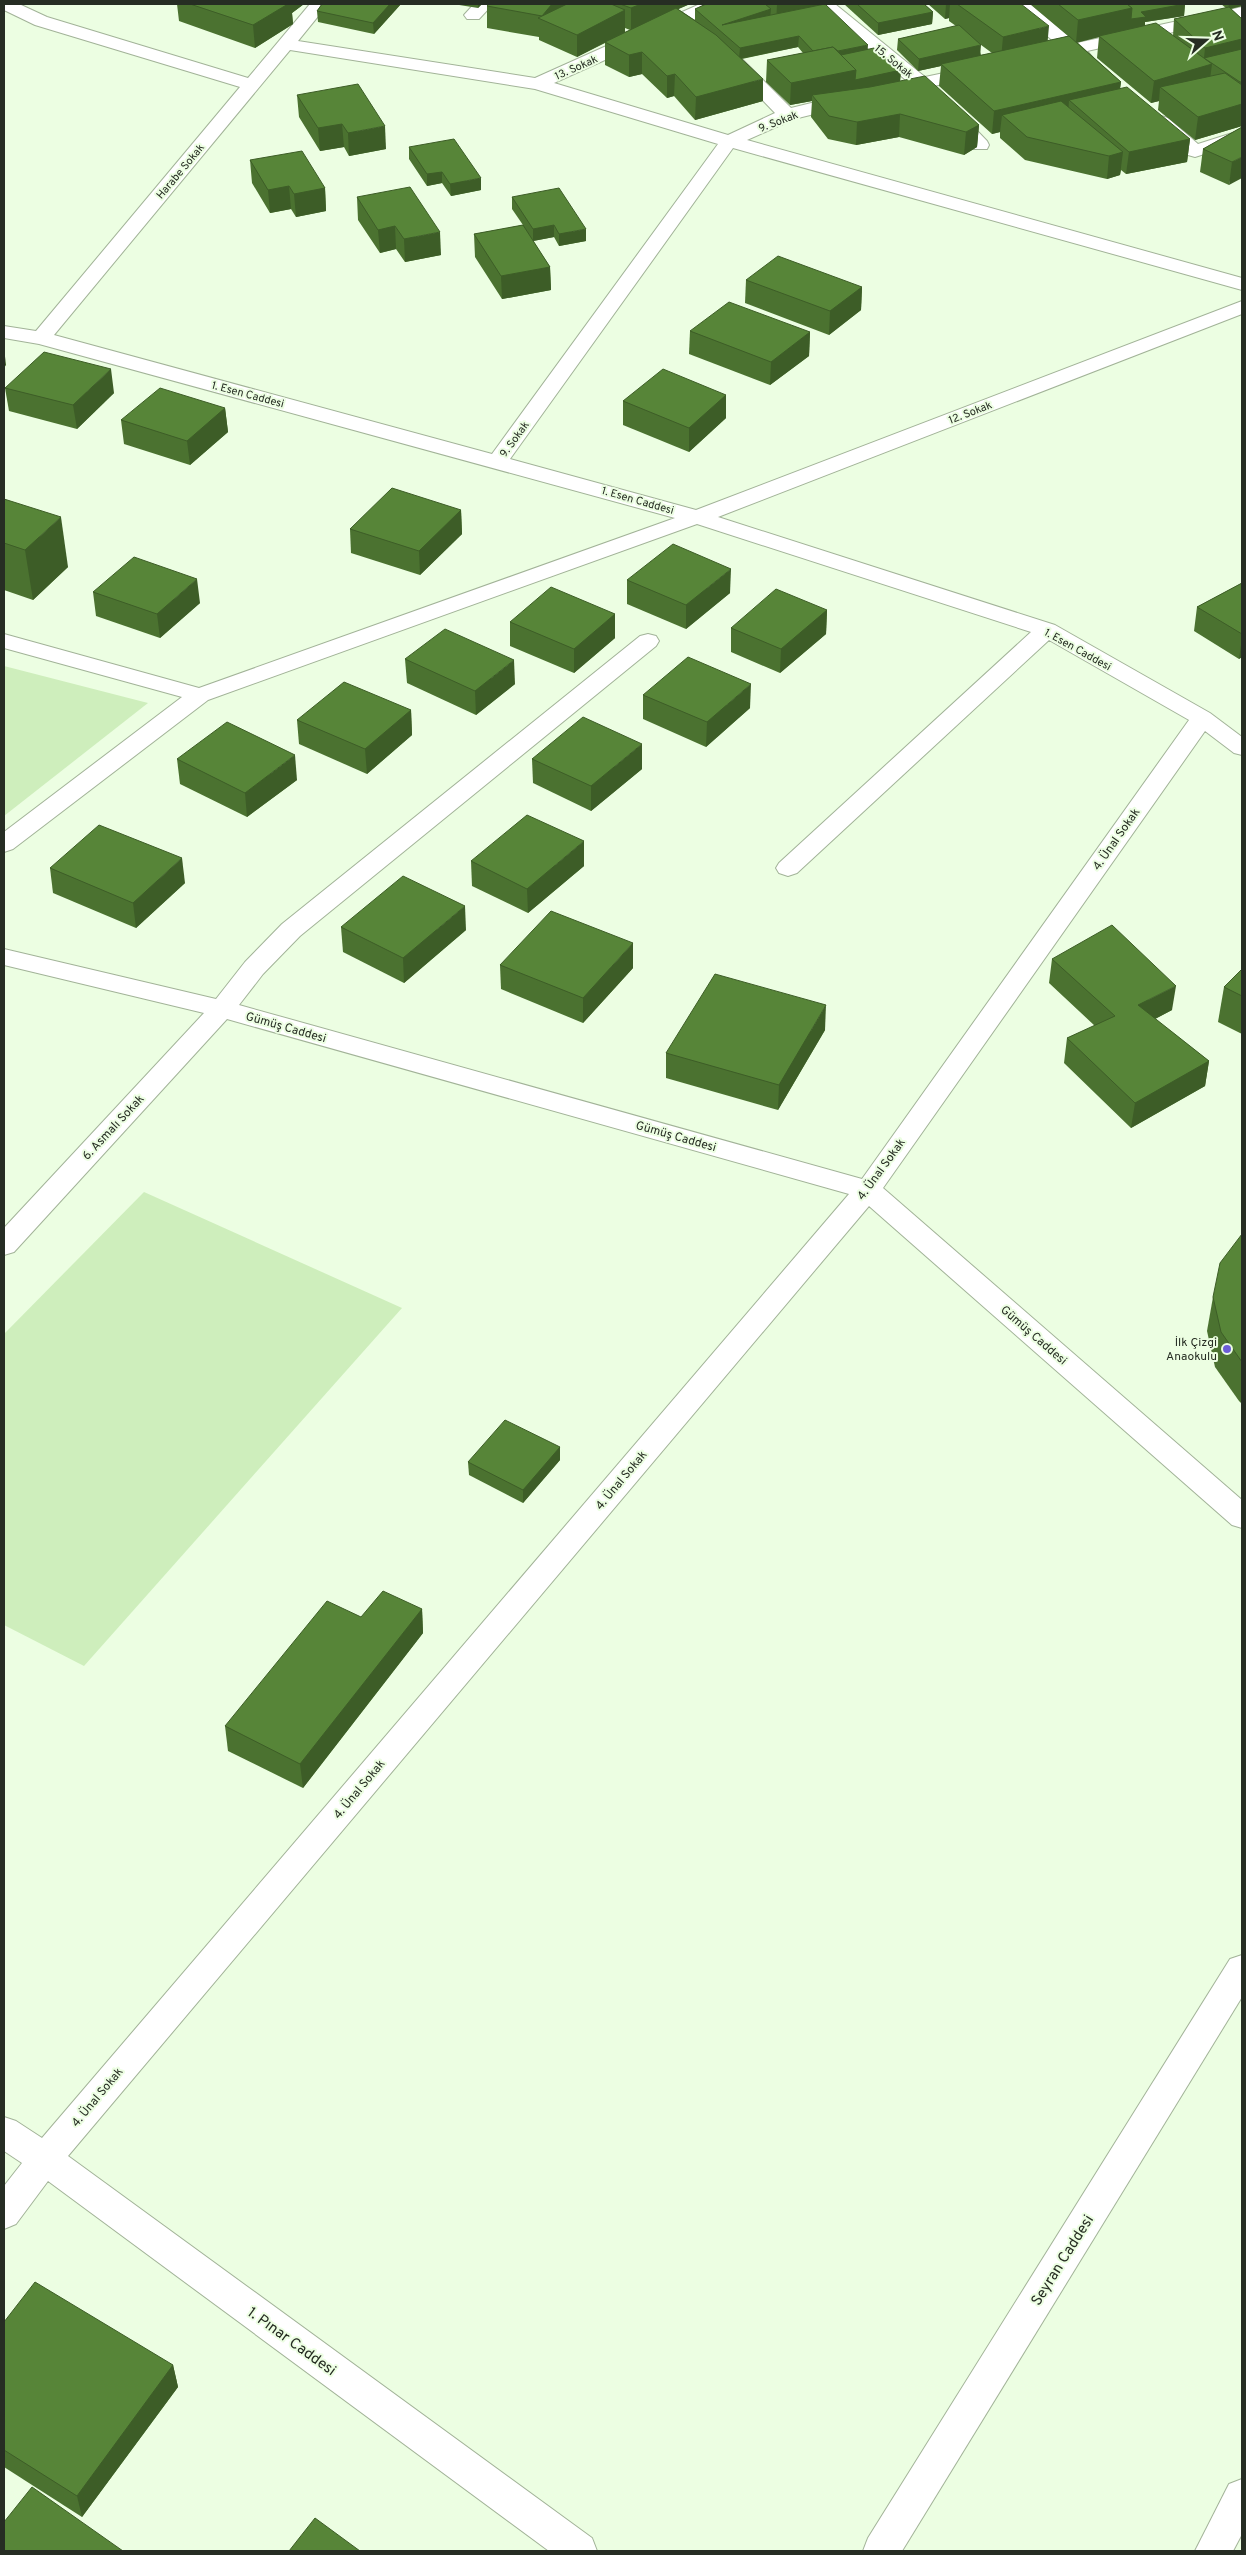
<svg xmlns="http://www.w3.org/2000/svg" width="1246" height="2555" viewBox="0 0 1246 2555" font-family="Overpass,sans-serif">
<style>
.green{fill:#ceeebc}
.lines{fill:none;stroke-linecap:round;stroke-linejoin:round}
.minor-casing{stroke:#a2b398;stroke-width:2}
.minor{fill:#fff;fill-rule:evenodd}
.wall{fill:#4b7230;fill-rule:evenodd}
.shaded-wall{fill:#3d5d27}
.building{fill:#578538;stroke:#3d5d27}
.poi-dot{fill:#6c5dd7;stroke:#ecfee2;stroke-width:2}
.labels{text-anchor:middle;stroke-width:4;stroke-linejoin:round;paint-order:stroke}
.far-street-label{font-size:11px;fill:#262d23;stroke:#ecfee2}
.street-label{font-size:12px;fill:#262d23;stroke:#ecfee2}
.poi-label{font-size:12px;fill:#262d23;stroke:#ecfee2;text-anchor:end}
.near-street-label{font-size:15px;fill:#262d23;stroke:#ecfee2}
</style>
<rect width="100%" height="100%" fill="#ecfee2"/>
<g class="green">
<path d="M4 666 148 703 4 816Z"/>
<path d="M144 1192 402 1308 84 1666 4 1625V1334Z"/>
</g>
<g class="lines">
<defs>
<g id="minor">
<path d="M4 4H19L47 17 248 78 310 4H328L298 41 535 78 700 4H723L720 8 554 83 728 135 775 113 728 64 731 60H743L791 108 848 94 855 96 857 100 855 104 794 119 747 140 1242 278V290L733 148 510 459 696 510 1242 301V314L718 517 1055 625 1210 713 1242 737V755L1234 753 1205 731 883 1188 1242 1500V1528L1232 1525 869 1206 68 2156 592 2538 597 2551H549L48 2181 16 2224 4 2229V2186L22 2163 4 2151V2117L16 2121 42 2138 849 1194 227 1019 14 1252 4 1255V1228L204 1013 4 965V949L216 999 245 962 282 924 640 636 648 634 656 636 659 641 656 646 300 936 263 974 239 1005 862 1179 1189 720 1049 640 797 873 788 876 779 873 776 868 779 863 1031 632 697 524 208 700 13 849 4 852V832L182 697 4 648V634L199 688 675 518 39 344 4 338V326L36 331 240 87 35 25 4 10ZM290 50 535 89 718 144 492 454 54 335Z"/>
<path d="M474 4H493L479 19H467L464 15Z"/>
<path d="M815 4H835L925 77 977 66 983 67 986 71 983 75 934 86 987 141 989 145 987 149H973L917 90 895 95 888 93 886 89 888 85 907 81Z"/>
<path d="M1011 4H1030L1077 43 1242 7V17L1087 51 1093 58 1090 62C1081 64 1077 61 1070 55L1046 60 1040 59 1037 55 1040 51 1060 47Z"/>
<path d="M1161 116 1168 118 1198 144 1242 130V142L1195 157 1188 155 1154 126 1152 122 1154 118Z"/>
<path d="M1242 1955V1997L902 2551H863L868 2538 1230 1959Z"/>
<path d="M1242 2479V2534L1233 2551H1195L1229 2484Z"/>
</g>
</defs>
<use href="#minor" class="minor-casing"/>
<use href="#minor" class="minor"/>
</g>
<g class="wall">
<path d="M177 4H304L292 13 293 24 255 48 179 21Z"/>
<path d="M322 4H401L374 34 318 22 317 11Z"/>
<path d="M453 4H482L478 8Z"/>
<path d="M489 4H690L678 9 695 20V9L706 4H825L867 49 901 70 900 81 979 125 977 147 964 155 899 137 856 145 828 139 811 117 812 101 790 105 766 82 767 60 803 53 798 47 742 59 763 101 695 120 674 96 667 98 642 74 629 77 605 65V43L577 57 539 40V37L487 28V6ZM625 28 630 30 625 32Z"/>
<path d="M844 4H924L933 12 932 24 878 35Z"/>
<path d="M928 4H1021L1048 41 1068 36 1030 4H1185L1184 16 1145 22V26L1173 36 1174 19 1226 8 1221 4H1242V6L1231 9 1242 19V126L1195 140 1158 110 1159 101 1151 103 1097 58 1099 37 1077 42 1121 82 1120 88 1190 139 1187 162 1126 174 1121 170 1120 175 1107 179 1025 160 1000 138V132L992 134 939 86 941 66 918 71 897 50 898 39 956 26 949 21V18L945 19ZM977 42 992 53 981 55Z"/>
<path d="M297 95 386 149 349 156 344 147 320 151 299 117Z"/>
<path d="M1242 127 1229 185 1200 172 1203 149Z"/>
<path d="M409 147 481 190 451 196 442 183 427 186 409 159Z"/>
<path d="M250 160 325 188 326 211 296 217 291 209 270 213 252 183Z"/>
<path d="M357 197 441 255 405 262 396 249 380 253 358 220Z"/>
<path d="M512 197 586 241 559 246 554 237 533 241 550 267 551 290 502 299 475 257 474 234 523 225 512 209Z"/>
<path d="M746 280 862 287 861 310 829 335 745 303Z"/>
<path d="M690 331 810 332 809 356 770 385 689 354Z"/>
<path d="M5 388 114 393 77 429 9 411Z"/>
<path d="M726 395V418L689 452 623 425V401Z"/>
<path d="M225 408 228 432 190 465 124 444 121 420Z"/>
<path d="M4 499 68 567 33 600 4 590Z"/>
<path d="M461 510 462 534 420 575 351 553 350 529Z"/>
<path d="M627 580 730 593 686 629 627 604Z"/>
<path d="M1242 583V657L1239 659 1194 631 1197 607Z"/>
<path d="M93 592 200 603 160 638 96 616Z"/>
<path d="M827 610 826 634 780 673 731 652V628Z"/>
<path d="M615 614V638L574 673 510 646V622Z"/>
<path d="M405 659 515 684 476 715 407 683Z"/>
<path d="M643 695 750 708 706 747 643 719Z"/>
<path d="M411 710 412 735 367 774 299 744 297 720Z"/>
<path d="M177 759 297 780 247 817 180 784Z"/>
<path d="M532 759 642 769 591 811 533 783Z"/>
<path d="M471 861 584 866 528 913 472 886Z"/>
<path d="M50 868 185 883 136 928 53 893Z"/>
<path d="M341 927 466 930 404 983 343 952Z"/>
<path d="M1052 959 1172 1010 1155 1019 1209 1061 1205 1086 1131 1128 1064 1063 1067 1038 1095 1026 1049 983Z"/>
<path d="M500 965 633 968 583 1023 501 989Z"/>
<path d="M1242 969V1034L1218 1022 1224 987Z"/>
<path d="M825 1030 778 1110 666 1078V1053Z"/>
<path d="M1242 1234V1404L1239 1401 1215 1367 1207 1331 1213 1297Z"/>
<path d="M560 1447V1460L523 1503 469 1475 468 1462Z"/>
<path d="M422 1609 423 1633 303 1788 228 1751 225 1726 361 1617Z"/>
<path d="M4 2322 173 2365 178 2387 82 2517 4 2467Z"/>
</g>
<g class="shaded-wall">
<path d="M288 4H304L292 13 293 24 255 48 253 25Z"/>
<path d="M390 4H401L374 34 373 23Z"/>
<path d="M478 4H482L478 8Z"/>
<path d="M552 4H571L542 16Z"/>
<path d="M641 4H690L631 30V8Z"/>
<path d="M777 4H825L776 26Z"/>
<path d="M946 4H950L949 18 945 19Z"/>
<path d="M1185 4 1184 16 1145 22V28L1099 36V37L1076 43 1078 20 1132 8 1141 12Z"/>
<path d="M1229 4H1242V6L1228 9Z"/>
<path d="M771 9 770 20 722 25Z"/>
<path d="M625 10V32L577 57V35Z"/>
<path d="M933 12 932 24 878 35V23Z"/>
<path d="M1049 26 1047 48 1001 59 1003 37Z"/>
<path d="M799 36 798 47 739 59 740 48Z"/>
<path d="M1242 39V60L1204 58 1205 48Z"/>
<path d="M868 45 867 56H817Z"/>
<path d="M981 45 980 57 941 64V66L918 71 919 59Z"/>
<path d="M642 52V74L629 77V55Z"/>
<path d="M1212 64 1209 87H1160L1159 101 1151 103 1154 81Z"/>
<path d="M856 70H901L900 82 854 92 812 95V101L790 105 791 83Z"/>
<path d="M675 74 674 96 667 98V76Z"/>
<path d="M763 79V101L695 120 696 97Z"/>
<path d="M1121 82 1118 104 1069 100 1068 116 1002 115 1000 132 992 134 994 111Z"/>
<path d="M1242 104V126L1195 140 1198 117Z"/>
<path d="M900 114 899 137 856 145 857 122Z"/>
<path d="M342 124 344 147 320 151 318 128Z"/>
<path d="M979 125 977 147 964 155 966 132Z"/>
<path d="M385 126 386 149 349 156 348 133Z"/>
<path d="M1190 139 1187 162 1126 174 1129 152Z"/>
<path d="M1123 152 1120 175 1107 179 1109 156Z"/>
<path d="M1242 157V178L1229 185 1232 162Z"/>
<path d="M442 172V183L427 186V174Z"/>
<path d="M481 178V190L451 196 450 184Z"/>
<path d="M289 186 291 209 270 213 268 190Z"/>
<path d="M325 188 326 211 296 217 294 194Z"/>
<path d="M554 225V237L533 241V229Z"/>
<path d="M395 226 396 249 380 253 378 230Z"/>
<path d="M586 229V241L559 246V234Z"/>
<path d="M440 232 441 255 405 262 404 239Z"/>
<path d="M550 267 551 290 502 299 501 276Z"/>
<path d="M862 287 861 310 829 335 830 311Z"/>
<path d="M810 332 809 356 770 385 771 362Z"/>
<path d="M4 348 6 365 4 368Z"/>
<path d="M111 369 114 393 77 429 73 405Z"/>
<path d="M726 395V418L689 452V428Z"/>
<path d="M225 408 228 432 190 465 187 441Z"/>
<path d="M461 510 462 534 420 575 419 551Z"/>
<path d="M61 517 68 567 33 600 25 550Z"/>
<path d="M731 569 730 593 686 629V605Z"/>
<path d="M197 579 200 603 160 638 157 614Z"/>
<path d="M827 610 826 634 780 673 781 649Z"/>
<path d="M615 614V638L574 673V649Z"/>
<path d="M1242 638V657L1239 659Z"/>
<path d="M514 660 515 684 476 715 475 691Z"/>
<path d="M751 684 750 708 706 747 707 722Z"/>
<path d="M411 710 412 735 367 774 365 749Z"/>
<path d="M642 744V769L591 811V786Z"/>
<path d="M295 755 297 780 247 817 245 793Z"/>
<path d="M584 841V866L528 913 527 889Z"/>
<path d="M182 858 185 883 136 928 133 903Z"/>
<path d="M465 906 466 930 404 983 403 958Z"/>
<path d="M633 943V968L583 1023V998Z"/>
<path d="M1176 986 1172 1010 1134 1030 1138 1005Z"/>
<path d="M826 1005 825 1030 778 1110 779 1085Z"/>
<path d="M1209 1061 1205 1086 1131 1128 1135 1103Z"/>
<path d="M560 1447V1460L523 1503V1490Z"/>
<path d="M422 1609 423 1633 303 1788 300 1764Z"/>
<path d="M173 2365 178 2387 82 2517 77 2496Z"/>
</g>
<g class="building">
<path d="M190 4H288L253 25Z"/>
<path d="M322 4H390L373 23 317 11Z"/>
<path d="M489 4H552L542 16 487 6Z"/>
<path d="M567 4H611L625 10 577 35 538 18Z"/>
<path d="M620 4H641L631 8Z"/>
<path d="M706 4H765L771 9 722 25 825 4 868 45 838 51 833 47 813 51 799 36 740 48 695 9Z"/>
<path d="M857 4H924L933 12 878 23Z"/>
<path d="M957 4H1021L1049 26 1003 37Z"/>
<path d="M1058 4H1127L1132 8 1078 20Z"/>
<path d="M1127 4H1185L1141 12 1146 17 1131 19 1132 8Z"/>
<path d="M1229 7 1242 19V39L1205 48 1174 19Z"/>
<path d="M676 8 716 35 763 79 696 97 675 74 667 76 642 52 629 55 605 42Z"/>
<path d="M1156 23 1212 64 1154 81 1099 36Z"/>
<path d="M959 25 981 45 919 59 898 39Z"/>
<path d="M1069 36 1121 82 994 111 941 64Z"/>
<path d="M833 47 856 70 791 83 767 60Z"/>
<path d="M874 48 901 70 855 80 856 70 841 55Z"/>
<path d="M1242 49V82H1240L1204 58Z"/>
<path d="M1225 73 1242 85V104L1198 117 1160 87Z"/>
<path d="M925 76 979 125 966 132 900 114 857 122 829 116 812 95 870 87Z"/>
<path d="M358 84 385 126 348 133 342 124 318 128 297 95Z"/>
<path d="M1127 87 1190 139 1129 152 1069 100Z"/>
<path d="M1061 101 1123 152 1109 156 1027 137 1002 115Z"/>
<path d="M1242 127V157L1232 162 1203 149Z"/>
<path d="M454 139 481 178 450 184 442 172 427 174 409 147Z"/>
<path d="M302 151 325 188 294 194 289 186 268 190 250 160Z"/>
<path d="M410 187 440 232 404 239 395 226 378 230 357 197Z"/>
<path d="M559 188 586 229 559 234 554 225 533 229 512 197Z"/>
<path d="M523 225 550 267 501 276 474 234Z"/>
<path d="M778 256 862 287 830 311 746 280Z"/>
<path d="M729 302 810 332 771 362 690 331Z"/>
<path d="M44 352 111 369 73 405 5 388Z"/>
<path d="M663 369 726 395 689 428 623 401Z"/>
<path d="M160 388 225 408 187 441 121 420Z"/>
<path d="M392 488 461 510 419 551 350 529Z"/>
<path d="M4 499 61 517 25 550 4 543Z"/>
<path d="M673 544 731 569 686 605 627 580Z"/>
<path d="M134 557 197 579 157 614 93 592Z"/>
<path d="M1242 583V634L1197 607Z"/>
<path d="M551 587 615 614 574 649 510 622Z"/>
<path d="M776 589 827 610 781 649 731 628Z"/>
<path d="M445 629 514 660 475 691 405 659Z"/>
<path d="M688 657 751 684 707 722 643 695Z"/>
<path d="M344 682 411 710 365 749 297 720Z"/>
<path d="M583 717 642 744 591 786 532 759Z"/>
<path d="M227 722 295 755 245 793 177 759Z"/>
<path d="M527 815 584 841 527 889 471 861Z"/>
<path d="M99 825 182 858 133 903 50 868Z"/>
<path d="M403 876 465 906 403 958 341 927Z"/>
<path d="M551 911 633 943 583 998 500 965Z"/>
<path d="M1112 925 1176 986 1138 1005 1209 1061 1135 1103 1067 1038 1115 1016 1052 959Z"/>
<path d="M1242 969V996L1224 987Z"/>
<path d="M715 974 826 1005 779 1085 666 1053Z"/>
<path d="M1242 1234V1362L1221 1332 1213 1297 1220 1263Z"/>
<path d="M505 1420 560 1447 523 1490 468 1462Z"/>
<path d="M383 1591 422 1609 300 1764 225 1726 327 1601 361 1617Z"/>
<path d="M35 2282 173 2365 77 2496 4 2450V2322Z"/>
<path d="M32 2487 123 2551H4V2522Z"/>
<path d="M315 2518 360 2551H289Z"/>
</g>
<circle class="poi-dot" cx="1227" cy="1349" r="5"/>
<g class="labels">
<g class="far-street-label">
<text transform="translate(894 61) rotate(39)" y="4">15. Sokak</text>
<text transform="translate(576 67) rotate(-24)" y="4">13. Sokak</text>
<text transform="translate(778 121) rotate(-21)" y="4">9. Sokak</text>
<text transform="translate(180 171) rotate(-50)" y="4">Harabe Sokak</text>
<text transform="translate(248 394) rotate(15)" y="4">1. Esen Caddesi</text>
<text transform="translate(970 412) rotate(-21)" y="4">12. Sokak</text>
<text transform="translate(514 439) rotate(-54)" y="4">9. Sokak</text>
<text transform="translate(638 500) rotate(16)" y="4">1. Esen Caddesi</text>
<text transform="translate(1078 649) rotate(29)" y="4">1. Esen Caddesi</text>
</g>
<g class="street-label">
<text transform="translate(1116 839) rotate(-55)" y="4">4. Ünal Sokak</text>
<text transform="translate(286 1027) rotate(16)" y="4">Gümüş Caddesi</text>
<text transform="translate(113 1127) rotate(-47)" y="4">6. Asmalı Sokak</text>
<text transform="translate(676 1136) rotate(16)" y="4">Gümüş Caddesi</text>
<text transform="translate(881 1169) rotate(-54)" y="4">4. Ünal Sokak</text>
<text transform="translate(1034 1335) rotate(41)" y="4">Gümüş Caddesi</text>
<text transform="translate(621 1480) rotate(-50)" y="4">4. Ünal Sokak</text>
<text transform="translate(359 1789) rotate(-50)" y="4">4. Ünal Sokak</text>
<text transform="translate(97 2097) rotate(-50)" y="4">4. Ünal Sokak</text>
</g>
<g class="poi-label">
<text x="1217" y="1346">İlk Çizgi<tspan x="1217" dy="14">Anaokulu</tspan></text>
</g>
<g class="near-street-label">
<text transform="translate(1062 2260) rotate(-58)" y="5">Seyran Caddesi</text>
<text transform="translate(292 2341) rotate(36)" y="5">1. Pınar Caddesi</text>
</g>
</g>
<rect width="1246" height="2555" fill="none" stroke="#262d23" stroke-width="10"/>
<g transform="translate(1206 40) rotate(70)" stroke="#ecfee2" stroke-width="4" paint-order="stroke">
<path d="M0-4L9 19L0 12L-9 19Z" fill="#262d23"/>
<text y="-8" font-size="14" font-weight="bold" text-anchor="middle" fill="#262d23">N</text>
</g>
</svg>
